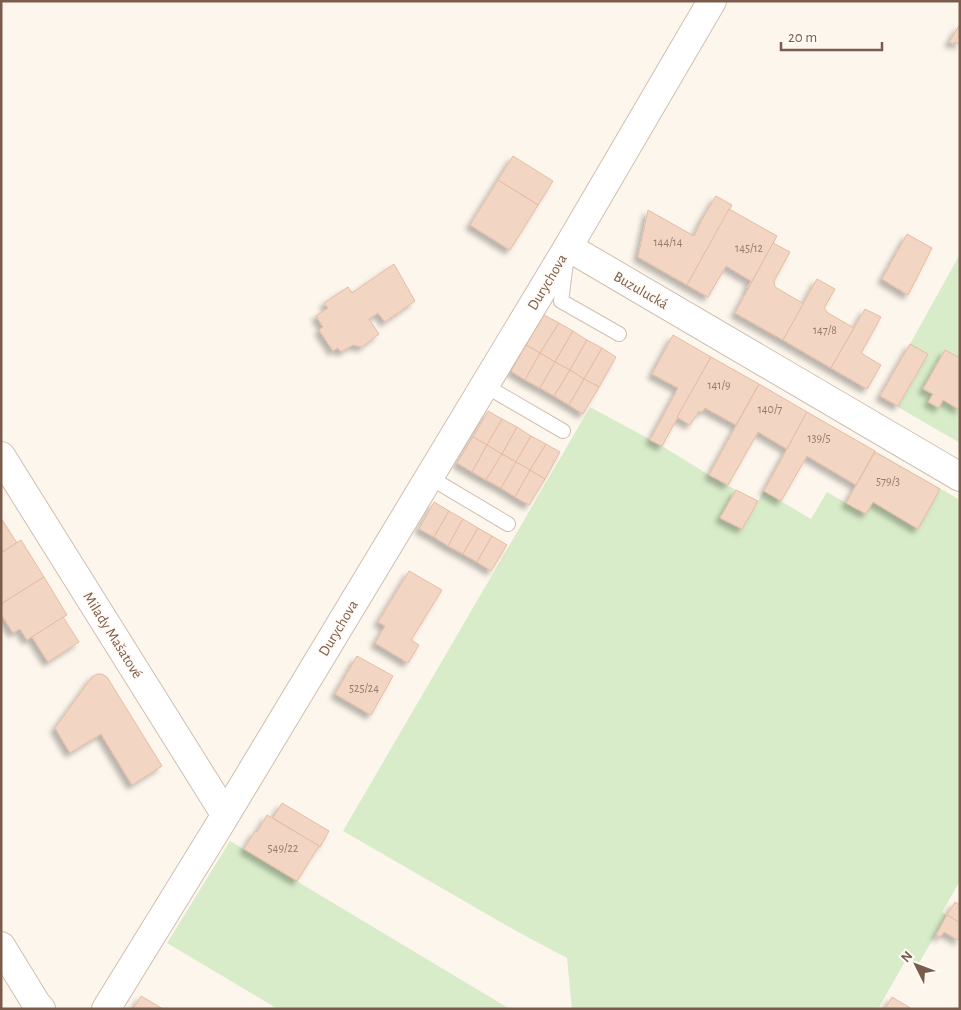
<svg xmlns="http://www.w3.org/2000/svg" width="961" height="1010" viewBox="0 0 961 1010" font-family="'Alegreya Sans',sans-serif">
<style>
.green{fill:#d8ecc9}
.building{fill:#f3d5c3;stroke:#e6bba3;filter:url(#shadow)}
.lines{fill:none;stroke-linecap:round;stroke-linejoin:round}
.service-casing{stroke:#d1beb0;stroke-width:16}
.minor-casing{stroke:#d1beb0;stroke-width:30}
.service{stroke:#fff;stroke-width:14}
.minor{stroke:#fff;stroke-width:28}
.labels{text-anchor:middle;stroke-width:4;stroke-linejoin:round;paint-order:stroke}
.number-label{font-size:12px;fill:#987a6a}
.street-label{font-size:15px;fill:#7a5c4d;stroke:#fffaf3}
</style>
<defs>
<filter id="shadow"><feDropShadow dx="-4.5" dy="4.5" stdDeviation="2.5" flood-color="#0004"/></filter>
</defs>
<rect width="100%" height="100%" fill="#fdf6ec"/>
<g class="green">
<path d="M960 254V443L898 407 928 354 910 344Z"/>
<path d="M590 407 662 446 709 475 736 490 720 518 742 529 764 491 811 519 827 492 846 503 875 451 960 500V881L942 912 947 916 917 966 906 960 878 1009H572L567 958 518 932 343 831Z"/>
<path d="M230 841 510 1009H278L167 943Z"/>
</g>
<g class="building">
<path d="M960 24V45L955 42 953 44 949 42Z"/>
<path d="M513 156 553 181 538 205 498 180Z"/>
<path d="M498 180 538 205 510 250 470 225Z"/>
<path d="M716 196 732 205 687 285 638 257 648 210 694 236 701 222V221Z"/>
<path d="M729 209 777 236 748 289 747 288 751 281 726 266 708 297 687 285Z"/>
<path d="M907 234 932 248 908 295 882 279Z"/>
<path d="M773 243 790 252 774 281 775 287 804 304 783 340 735 313Z"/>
<path d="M394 264 415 301 385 322 378 313 369 319 379 334 362 347 353 345 341 352 338 348 333 351 319 330 323 327 316 316 328 308 324 303 348 287 352 293Z"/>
<path d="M817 279 835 289 824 308 828 313 854 328 831 368 783 340Z"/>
<path d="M865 309 881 317 861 353 881 365 867 389 831 368Z"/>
<path d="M544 315 559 323 540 353 526 345Z"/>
<path d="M559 323 573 331 555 362 540 353Z"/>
<path d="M573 331 587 340 570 370 555 362Z"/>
<path d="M673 335 711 357 662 446 650 440 678 388 652 374Z"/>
<path d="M587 340 602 348 584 379 570 370Z"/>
<path d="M910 344 928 354 898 406 880 396Z"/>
<path d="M526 345 540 353 525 380 511 371Z"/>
<path d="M602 348 616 357 599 387 584 379Z"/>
<path d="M945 350 960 358V410L943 400 939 408 928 402 933 394 923 389Z"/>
<path d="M540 353 555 362 540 388 525 380Z"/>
<path d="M711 357 759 384 736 425 705 408 701 413 699 411 690 425 677 417Z"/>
<path d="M555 362 570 370 554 396 540 388Z"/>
<path d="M570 370 584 379 569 405 554 396Z"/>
<path d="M584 379 599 387 583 414 569 405Z"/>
<path d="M759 384 807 412 787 449 758 432 728 485 709 475Z"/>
<path d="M488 411 502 419 487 445 473 437Z"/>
<path d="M807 412 875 451 856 485 807 456 781 501 764 491Z"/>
<path d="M502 419 517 427 502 454 487 445Z"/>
<path d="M517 427 531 436 516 462 502 454Z"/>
<path d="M531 436 546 444 530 470 516 462Z"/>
<path d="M473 437 487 445 472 472 457 463Z"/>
<path d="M546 444 560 452 545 479 530 470Z"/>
<path d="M487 445 502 454 486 480 472 472Z"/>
<path d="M875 452 940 489 918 529 873 502 866 514 846 503Z"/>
<path d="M502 454 516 462 501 488 486 480Z"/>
<path d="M516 462 530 470 515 497 501 488Z"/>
<path d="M530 470 545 479 529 505 515 497Z"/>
<path d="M736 490 758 501 742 529 720 518Z"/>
<path d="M434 502 449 511 434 537 419 529Z"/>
<path d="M449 511 463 519 448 546 434 537Z"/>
<path d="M1 518 17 543 1 553Z"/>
<path d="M463 519 478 528 463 554 448 546Z"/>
<path d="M478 528 492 536 477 562 463 554Z"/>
<path d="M492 536 507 545 491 571 477 562Z"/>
<path d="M21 540 44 577 1 604V553Z"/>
<path d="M409 571 442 590 411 640 419 645 408 663 375 643 385 626 378 622Z"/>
<path d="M44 577 67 615 27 640 20 629 13 633 1 614V604Z"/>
<path d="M63 617 79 642 48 662 32 637Z"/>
<path d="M357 656 393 676 371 715 335 694Z"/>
<path d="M97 674H102L107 677 162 766 132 785 101 734 70 753 55 728 92 677Z"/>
<path d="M282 803 329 831 320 847 273 818Z"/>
<path d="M267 815 319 846 297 881 244 849 255 831 257 832Z"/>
<path d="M955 902 960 905V923L947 915Z"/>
<path d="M947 915 960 923V941L944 932 940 937 936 935Z"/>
<path d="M141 996 163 1009H133Z"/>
<path d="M892 997 912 1009H885Z"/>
</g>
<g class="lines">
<defs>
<g id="service">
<path d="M566 263 561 301 619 334"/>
<path d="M484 385 563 431"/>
<path d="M429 477 508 524"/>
</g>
<g id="minor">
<path d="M568 247 960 477"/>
<path d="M1 456 225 814"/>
<path d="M1 946 36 1003 41 1009"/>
<path d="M106 1009 217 829 568 247 712 1"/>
</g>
</defs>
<use href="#service" class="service-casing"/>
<use href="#minor" class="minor-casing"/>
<use href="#service" class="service"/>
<use href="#minor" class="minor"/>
</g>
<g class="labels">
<g class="number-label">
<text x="668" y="246">144/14</text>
<text x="749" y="252">145/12</text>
<text x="825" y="334">147/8</text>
<text x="719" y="389">141/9</text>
<text x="770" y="413">140/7</text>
<text x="819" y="442">139/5</text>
<text x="888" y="485">579/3</text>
<text x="364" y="692">525/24</text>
<text x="283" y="852">549/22</text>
</g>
<g class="street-label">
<text transform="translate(547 282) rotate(-59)" y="5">Durychova</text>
<text transform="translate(641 290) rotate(30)" y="5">Buzulucká</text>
<text transform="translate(338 628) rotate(-59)" y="5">Durychova</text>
<text transform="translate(113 635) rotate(58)" y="5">Milady Mašatové</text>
</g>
</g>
<rect width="961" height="1010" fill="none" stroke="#7a5c4d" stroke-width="5"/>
<g transform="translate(916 965) rotate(312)" stroke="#fffaf3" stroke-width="4" paint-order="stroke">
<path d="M0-4L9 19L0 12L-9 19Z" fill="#7a5c4d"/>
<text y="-8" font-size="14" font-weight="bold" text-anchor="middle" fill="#7a5c4d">N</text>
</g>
<path d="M781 42v8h101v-8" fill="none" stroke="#7a5c4d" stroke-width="2.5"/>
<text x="788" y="42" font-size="15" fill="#7a5c4d" stroke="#fffaf3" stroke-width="4" paint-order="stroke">20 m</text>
</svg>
